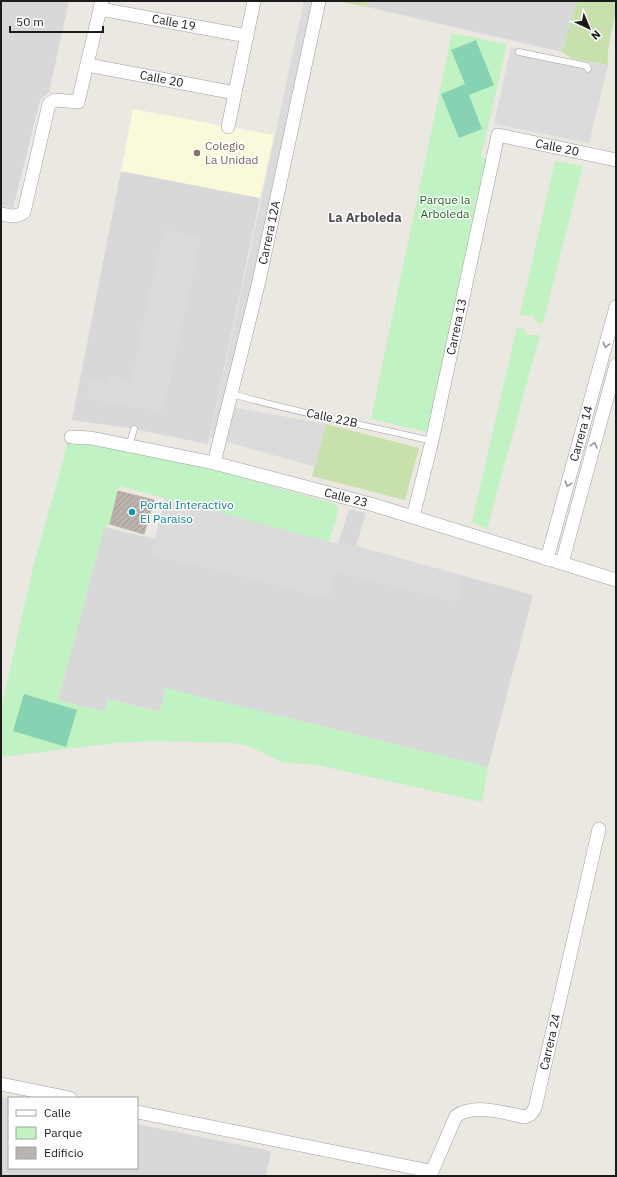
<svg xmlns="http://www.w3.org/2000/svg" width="617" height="1177" viewBox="0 0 617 1177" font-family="'IBM Plex Sans',sans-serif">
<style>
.residential{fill:#d9d8d8}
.education{fill:#faf9db}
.grass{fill:#c8e0ac}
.park{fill:#c1f2c3}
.pitch{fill:#87d2b2}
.parking{fill:#dbdbdb}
.building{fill:url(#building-hatch);stroke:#bbaea5}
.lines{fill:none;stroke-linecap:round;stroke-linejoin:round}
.service-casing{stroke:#9f9f9f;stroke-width:7}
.minor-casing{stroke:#9f9f9f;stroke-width:14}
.service{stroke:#fff;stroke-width:6}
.minor{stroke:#fff;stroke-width:13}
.oneway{stroke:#989898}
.education-dot{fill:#8d6e63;stroke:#fff;stroke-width:1.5}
.culture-dot{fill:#0f9aa8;stroke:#fff;stroke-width:1.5}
.labels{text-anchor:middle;stroke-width:3;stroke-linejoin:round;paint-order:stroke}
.street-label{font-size:12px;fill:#1b1b1b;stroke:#fff}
.education-label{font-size:12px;fill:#785e54;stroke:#fff;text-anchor:start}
.park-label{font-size:12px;fill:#176a1a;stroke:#fff}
.culture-label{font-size:12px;fill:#0d838f;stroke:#fff;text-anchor:start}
.neighbourhood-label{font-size:13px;font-weight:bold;fill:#4e4e4e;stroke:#fff}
</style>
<defs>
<pattern id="building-hatch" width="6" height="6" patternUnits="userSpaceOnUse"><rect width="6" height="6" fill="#bbb3ae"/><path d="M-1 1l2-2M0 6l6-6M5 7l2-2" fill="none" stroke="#a09995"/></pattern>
</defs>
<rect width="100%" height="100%" fill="#ebe7e1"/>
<g class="residential">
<path d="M1 1H69L49 92 40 100 13 208 1 206Z"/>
<path d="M368 1H577L562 52 367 7Z"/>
<path d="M121 171 260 198 208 444 134 429 72 420Z"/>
<path d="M165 498 338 544 349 509 366 513 356 546 533 595 488 767 254 712 166 688 160 712 108 699 104 712 58 700 104 527 155 539Z"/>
<path d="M1 1097 9 1098V1168H137V1124L271 1151 266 1176H1Z"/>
</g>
<path class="education" d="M133 109 274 135 260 198 121 171Z"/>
<g class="grass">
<path d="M338 1H368L367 7Z"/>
<path d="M577 1H616C616 23 606 44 608 65L573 59 562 52Z"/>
<path d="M326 424 419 448 405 500 312 476Z"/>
</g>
<g class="park">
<path d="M452 33 507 44 481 157 486 159 427 432 371 419Z"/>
<path d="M555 161 583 166 543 323H538L533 316 520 315Z"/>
<path d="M517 327 524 329 528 335H540L487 529 472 522Z"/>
<path d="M68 442 128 451 210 469 332 503 337 506 338 511 329 542 119 486 110 524 104 528 58 700 104 712 108 699 160 712 166 688 488 767 482 802 317 765 282 762 248 746 234 743 156 741 113 743 1 757V709L33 568Z"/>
</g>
<g class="pitch">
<path d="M476 40 494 85 469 95 482 129 459 138 441 94 465 84 451 50Z"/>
<path d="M24 694 77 710 66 747 13 731Z"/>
</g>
<g class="parking">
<path d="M304 1H315L227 406 326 424 315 467 210 437Z"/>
<path d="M511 47 552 57 608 65 589 143 494 124Z"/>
<path d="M164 229 201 237 163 412 86 399 91 379 109 384 111 376 131 381Z"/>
<path d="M165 498 329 542 356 546 463 576 456 602 336 572 328 599 205 567 151 556Z"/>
</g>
<path class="building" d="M118 491 154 500 144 534 110 524Z"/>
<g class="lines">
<defs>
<g id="service">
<path d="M519 52 587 66 588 69"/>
<path d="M232 394C298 413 365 425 432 441"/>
<path d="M129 446 134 429"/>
</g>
<g id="minor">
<path id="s1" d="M100 9 247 36"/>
<path id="s2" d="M88 65 235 93"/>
<path d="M228 127 254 1"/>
<path d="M1 214C10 216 16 218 24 212L49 104 55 100 78 102 102 1"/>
<path id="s3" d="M71 437 91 438 214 463 374 505 616 580"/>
<path id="s4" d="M214 463 259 281 319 1"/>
<path id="s5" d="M413 517 432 441 498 135 616 160"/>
<path id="s6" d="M547 559 616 307"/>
<path d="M562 563 616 365"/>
<path d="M1 1084 70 1098"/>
<path d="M137 1112 430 1171"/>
<path id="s7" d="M430 1176 456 1116C475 1103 504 1113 525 1117L531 1114 535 1108 599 829"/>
</g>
</defs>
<use href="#service" class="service-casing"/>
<use href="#minor" class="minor-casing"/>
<use href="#service" class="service"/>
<use href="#minor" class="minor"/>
</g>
<defs><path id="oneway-chevron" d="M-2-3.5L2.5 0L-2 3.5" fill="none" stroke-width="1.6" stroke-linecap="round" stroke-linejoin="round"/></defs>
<g class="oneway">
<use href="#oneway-chevron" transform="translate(606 345) rotate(105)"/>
<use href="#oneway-chevron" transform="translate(594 445) rotate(-74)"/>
<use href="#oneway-chevron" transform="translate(568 484) rotate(106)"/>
</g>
<circle class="education-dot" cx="197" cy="153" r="4"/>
<circle class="culture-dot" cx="132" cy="512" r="4"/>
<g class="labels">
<g class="street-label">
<text dy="4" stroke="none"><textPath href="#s1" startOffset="75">Calle 19</textPath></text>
<text dy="4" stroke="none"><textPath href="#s2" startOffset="75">Calle 20</textPath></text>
<text dy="4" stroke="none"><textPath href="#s5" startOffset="452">Calle 20</textPath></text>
<text dy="4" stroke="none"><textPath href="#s4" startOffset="237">Carrera 12A</textPath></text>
<text dy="4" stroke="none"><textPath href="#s5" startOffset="195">Carrera 13</textPath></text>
<text transform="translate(332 418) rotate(12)" y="4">Calle 22B</text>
<text dy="4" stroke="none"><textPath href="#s6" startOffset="130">Carrera 14</textPath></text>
<text dy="4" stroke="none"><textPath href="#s3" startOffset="282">Calle 23</textPath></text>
<text dy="4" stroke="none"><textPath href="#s7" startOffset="218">Carrera 24</textPath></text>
</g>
<g class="education-label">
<text x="205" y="150">Colegio<tspan x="205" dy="14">La Unidad</tspan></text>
</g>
<g class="park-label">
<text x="445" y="204">Parque la<tspan x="445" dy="14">Arboleda</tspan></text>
</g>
<g class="culture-label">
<text x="140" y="509">Portal Interactivo<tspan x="140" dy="14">El Paraiso</tspan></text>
</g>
<g class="neighbourhood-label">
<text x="365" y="222">La Arboleda</text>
</g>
</g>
<rect width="617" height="1177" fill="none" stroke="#1b1b1b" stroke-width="4"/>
<rect x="8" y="1097" width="130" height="72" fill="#ffffff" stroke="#a4a4a4"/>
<rect x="16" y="1110" width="20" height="6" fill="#ffffff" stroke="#a4a4a4"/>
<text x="44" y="1117" font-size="12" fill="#1b1b1b">Calle</text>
<rect x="16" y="1127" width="20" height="12" fill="#c1f2c3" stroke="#a4a4a4"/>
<text x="44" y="1137" font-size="12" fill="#1b1b1b">Parque</text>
<rect x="16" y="1147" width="20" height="12" fill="#bbb3ae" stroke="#a4a4a4"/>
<text x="44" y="1157" font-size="12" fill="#1b1b1b">Edificio</text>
<g transform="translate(589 28) rotate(136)" stroke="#ffffff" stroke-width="3" paint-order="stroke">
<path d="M0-3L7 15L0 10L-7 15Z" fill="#1b1b1b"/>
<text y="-6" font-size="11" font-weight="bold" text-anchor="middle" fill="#1b1b1b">N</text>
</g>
<path d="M10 26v6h93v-6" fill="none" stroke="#1b1b1b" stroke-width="2"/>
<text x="16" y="26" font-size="12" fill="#1b1b1b" stroke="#ffffff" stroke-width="3" paint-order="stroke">50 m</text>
</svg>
